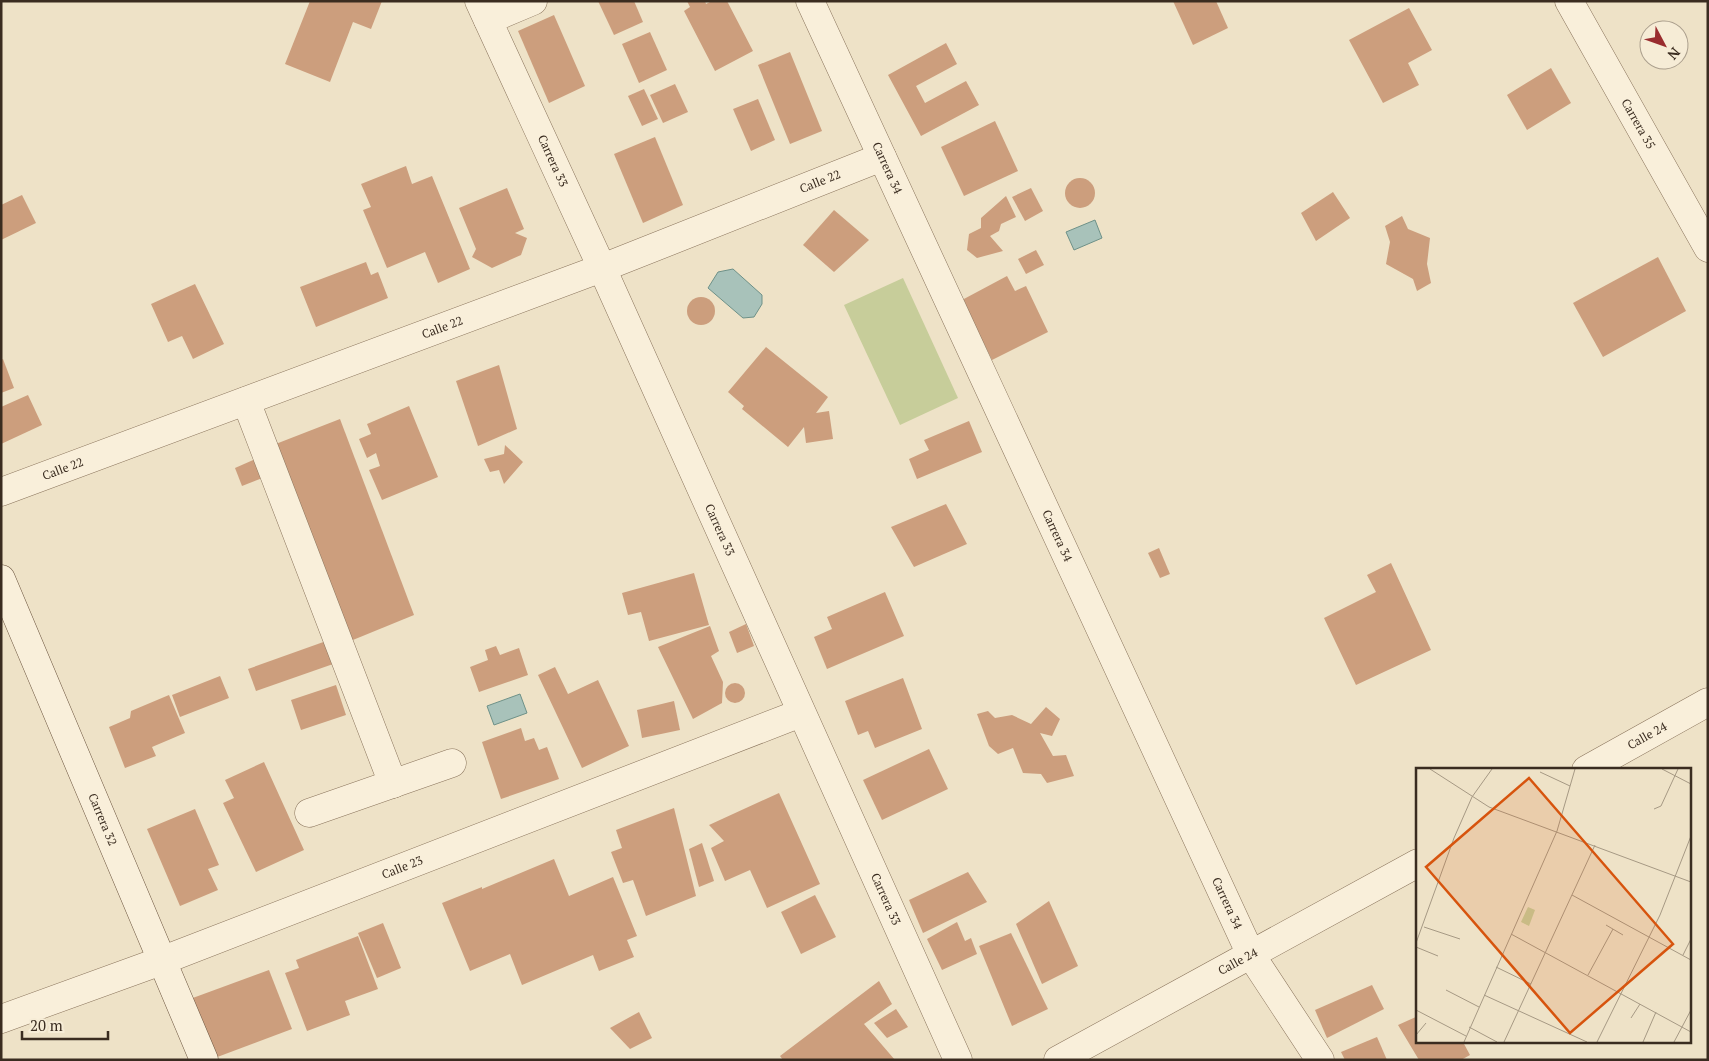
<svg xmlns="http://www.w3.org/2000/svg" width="1709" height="1061" viewBox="0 0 1709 1061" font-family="'PT Serif',serif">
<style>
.green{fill:#c7cd9a}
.water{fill:#a8c2ba;stroke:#6e9188}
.building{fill:#cc9e7d}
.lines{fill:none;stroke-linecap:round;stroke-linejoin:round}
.street-casing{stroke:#8a745c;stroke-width:29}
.secondary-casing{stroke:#6c553f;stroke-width:29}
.street{stroke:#f9efda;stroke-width:28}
.secondary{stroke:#f9efda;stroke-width:28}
.labels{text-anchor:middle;stroke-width:4;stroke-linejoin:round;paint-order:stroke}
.street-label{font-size:12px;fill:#3a2c20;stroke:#f6ecd6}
.inset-road{fill:none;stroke:#a69984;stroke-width:1}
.view{fill:#d7540e;fill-opacity:0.15;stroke:#d7540e;stroke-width:2.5}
.inset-edge{fill:none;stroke:#3a2c20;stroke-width:2.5}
</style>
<rect width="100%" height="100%" fill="#eee2c7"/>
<path class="green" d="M903 278 958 398 900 425 844 305Z"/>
<g class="water">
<path d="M1095 220 1102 238 1074 250 1066 232Z"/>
<path d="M733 269 762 295V304L754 317 743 318 708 288 718 272Z"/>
<path d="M520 694 527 713 494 725 487 706Z"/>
</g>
<g class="building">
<path d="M310 1H382L371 29 353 22 330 82 285 64Z"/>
<path d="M598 1H634L643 22 614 35Z"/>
<path d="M687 1H705L706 4 712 1H727L753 51 715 71 684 11 690 7Z"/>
<path d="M1173 1H1216L1228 28 1193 45Z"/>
<path d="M1409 8 1432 50 1408 63 1419 85 1383 103 1349 40Z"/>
<path d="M554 15 585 86 549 103 518 31Z"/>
<path d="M650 32 667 70 639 83 622 44Z"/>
<path d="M946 43 957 64 916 86 925 103 966 81 979 105 921 136 888 75Z"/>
<path d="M790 52 822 131 790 144 758 65Z"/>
<path d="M1551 68 1571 103 1527 130 1507 95Z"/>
<path d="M675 84 688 112 663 123 650 95Z"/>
<path d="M644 89 658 119 642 126 628 96Z"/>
<path d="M758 99 775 140 751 151 733 109Z"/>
<path d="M995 121 1018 171 964 196 941 147Z"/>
<path d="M655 137 683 205 643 223 614 154Z"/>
<path d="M406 166 412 184 432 176 470 269 438 283 425 252 387 268 363 210 371 207 361 184Z"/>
<circle cx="1080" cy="193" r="15"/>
<path d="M507 188 524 229 515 233 527 238 521 255 492 268 472 257 476 249 459 208Z"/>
<path d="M1031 188 1043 211 1025 221 1012 197Z"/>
<path d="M1333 192 1350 218 1316 241 1301 213Z"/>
<path d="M22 195 36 223 1 240V205Z"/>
<path d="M1006 196 1016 217 1001 224 999 231 990 236 1003 251 977 258 967 250 969 234 981 228V218Z"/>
<path d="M834 210 869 240 834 272 803 245Z"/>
<path d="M1402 216 1408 229 1430 238 1427 264 1431 283 1417 291 1413 279 1386 264 1390 242 1385 226Z"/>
<path d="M1036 250 1044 265 1026 274 1018 259Z"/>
<path d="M1658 257 1686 311 1603 357 1573 303Z"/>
<path d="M366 262 371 275 378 272 388 298 316 327 300 287Z"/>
<path d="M1007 276 1015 291 1026 286 1048 332 992 360 962 300Z"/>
<path d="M195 284 224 344 193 359 182 336 168 342 151 304Z"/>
<circle cx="701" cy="311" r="14"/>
<path d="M766 347 828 397 816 413 829 411 833 439 806 443 804 427 788 447 742 409 744 406 728 392Z"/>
<path d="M3 359 14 388 1 393V360Z"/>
<path d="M499 365 517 429 478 446 456 381Z"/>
<path d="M28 395 42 425 1 444V407Z"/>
<path d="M409 406 438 477 382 500 369 470 380 466 376 453 367 458 359 439 371 434 367 424Z"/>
<path d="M340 419 414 615 348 642 268 447Z"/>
<path d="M969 421 982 452 917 479 909 459 929 450 924 440Z"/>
<path d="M505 445 523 462 504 484 499 470 490 472 484 459 504 454Z"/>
<path d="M258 458 265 477 242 486 235 468Z"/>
<path d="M946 504 967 544 914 567 891 527Z"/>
<path d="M1159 548 1170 574 1160 578 1148 553Z"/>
<path d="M1391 563 1431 650 1356 685 1324 618 1376 592 1367 575Z"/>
<path d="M694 573 709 625 649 641 641 612 628 615 622 593Z"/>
<path d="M885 592 904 636 827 669 814 637 832 629 827 617Z"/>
<path d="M746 624 754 646 737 653 729 632Z"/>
<path d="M710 626 719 651 711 656 723 682 722 703 693 719 658 647Z"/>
<path d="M329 640 336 663 256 691 248 669Z"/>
<path d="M496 646 500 655 519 648 528 675 479 692 470 667 488 660 485 650Z"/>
<path d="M555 667 568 694 598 680 629 746 582 768 538 675Z"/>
<path d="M220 676 229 698 180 717 172 695Z"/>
<path d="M903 678 922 729 875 748 868 731 858 735 845 701Z"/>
<circle cx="735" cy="693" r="10"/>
<path d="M336 685 346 715 301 730 291 700Z"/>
<path d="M169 695 185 733 152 747 156 756 125 768 109 727 130 718 131 711Z"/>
<path d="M674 701 680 730 642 738 637 710Z"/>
<path d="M1046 707 1060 719 1052 736 1040 733 1053 756 1066 755 1074 776 1047 783 1041 774 1023 773 1013 748 998 754 989 746 977 714 988 711 995 718 1012 715 1031 724Z"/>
<path d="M521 728 525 741 534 738 539 750 547 747 559 779 501 799 482 742Z"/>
<path d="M929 749 948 789 882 820 863 780Z"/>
<path d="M264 762 304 850 256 872 223 803 234 798 225 780Z"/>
<path d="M779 793 820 884 767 908 750 870 725 881 711 848 724 841 709 825Z"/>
<path d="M674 808 696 896 646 916 633 880 623 883 611 852 622 848 616 830Z"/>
<path d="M195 809 219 865 208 869 218 890 180 906 147 829Z"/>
<path d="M702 843 714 881 699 887 689 849Z"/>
<path d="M554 859 569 896 613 877 637 936 627 940 634 957 599 971 593 955 522 985 510 954 470 971 442 903 482 887V889Z"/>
<path d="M968 872 987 902 923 933 909 900Z"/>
<path d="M815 895 836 937 801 954 781 912Z"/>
<path d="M1049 901 1078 966 1042 984 1016 924Z"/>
<path d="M957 922 965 941 971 938 977 954 942 970 927 939Z"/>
<path d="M383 923 401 968 377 978 358 933Z"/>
<path d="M1011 933 1048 1009 1012 1026 979 946Z"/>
<path d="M358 936 378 989 345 1001 350 1015 307 1031 285 973 299 968 296 960Z"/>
<path d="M269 970 292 1029 212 1059 190 999Z"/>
<path d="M879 981 892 1004 864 1024 895 1060H783L780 1056Z"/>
<path d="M1372 985 1384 1009 1327 1038 1315 1010Z"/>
<path d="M896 1009 908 1027 887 1038 874 1023Z"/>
<path d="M639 1012 652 1038 630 1049 610 1028Z"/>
<path d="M1418 1016V1042H1463L1470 1055 1461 1060H1419L1398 1025Z"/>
<path d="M1377 1037 1387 1060H1345L1341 1052Z"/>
</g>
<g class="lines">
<defs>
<g id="street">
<path id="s1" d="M479 1 602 268 958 1060"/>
<path id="s2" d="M810 1 1251 955 1320 1060"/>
<path id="s3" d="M1569 1 1708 248"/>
<path d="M488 20 533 1"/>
<path d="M246 401 393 784"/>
<path id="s4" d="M1 492 602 268 882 157"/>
<path id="s5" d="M1586 770 1708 702"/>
<path d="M309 813 452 763"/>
<path id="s6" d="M1 1019 161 961 801 713"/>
<path id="s7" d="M1058 1060 1418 863"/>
</g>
<g id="secondary">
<path id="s8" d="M1 579 204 1060"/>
</g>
</defs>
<use href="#street" class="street-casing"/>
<use href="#secondary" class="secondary-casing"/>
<use href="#street" class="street"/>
<use href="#secondary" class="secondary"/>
</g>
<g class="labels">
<g class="street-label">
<text dy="4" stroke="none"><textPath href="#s3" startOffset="141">Carrera 35</textPath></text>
<text dy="4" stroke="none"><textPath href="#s1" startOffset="176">Carrera 33</textPath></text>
<text dy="4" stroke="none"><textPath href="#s2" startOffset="184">Carrera 34</textPath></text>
<text dy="4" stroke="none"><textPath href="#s4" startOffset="876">Calle 22</textPath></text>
<text dy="4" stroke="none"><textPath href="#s4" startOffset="471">Calle 22</textPath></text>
<text dy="4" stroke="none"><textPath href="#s4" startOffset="66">Calle 22</textPath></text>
<text dy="4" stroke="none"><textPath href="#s1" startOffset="581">Carrera 33</textPath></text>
<text dy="4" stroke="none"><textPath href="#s2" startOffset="589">Carrera 34</textPath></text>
<text dy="4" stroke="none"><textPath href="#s5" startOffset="70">Calle 24</textPath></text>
<text dy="4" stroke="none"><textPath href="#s8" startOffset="261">Carrera 32</textPath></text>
<text dy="4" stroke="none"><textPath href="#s6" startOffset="429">Calle 23</textPath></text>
<text dy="4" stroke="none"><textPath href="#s1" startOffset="986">Carrera 33</textPath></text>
<text dy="4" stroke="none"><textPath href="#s2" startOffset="994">Carrera 34</textPath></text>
<text dy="4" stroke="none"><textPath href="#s7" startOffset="205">Calle 24</textPath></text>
</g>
</g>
<g transform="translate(1416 768)">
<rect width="275" height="275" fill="#eee2c7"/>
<path d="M112 139 119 142 113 158 105 154Z" fill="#c7cd9a"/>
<path class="inset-road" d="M14 1 73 39 275 114M246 1 275 16M124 4 154 18M238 41 245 38 262 1M156 127 275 192M190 157 207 167M8 159 44 171M95 166 275 264M0 175 38 70 56 29 76 1M0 179 22 188M267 187 275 171M80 199 115 216M172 207 197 161M30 222 63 239M68 227 171 274M0 242 50 268M215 250 224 236M53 259 81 274M0 267 10 255M48 274 141 63 159 1M88 274 179 77M181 274 244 147 275 68M227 274 240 244M258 274 275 242"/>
<path class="view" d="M113 10 257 176 154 265 10 99Z"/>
<rect width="275" height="275" class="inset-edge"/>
</g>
<rect width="1709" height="1061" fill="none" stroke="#3a2c20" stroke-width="5"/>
<g transform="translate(1664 45) rotate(131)"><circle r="24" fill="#f6ecd6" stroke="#ab9f8d"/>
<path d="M0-4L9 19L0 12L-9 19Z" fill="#992c2e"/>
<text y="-8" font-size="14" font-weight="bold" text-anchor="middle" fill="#3a2c20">N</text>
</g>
<path d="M22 1031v8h86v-8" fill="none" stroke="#3a2c20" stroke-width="2.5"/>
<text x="30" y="1031" font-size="15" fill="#3a2c20" stroke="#f6ecd6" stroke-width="4" paint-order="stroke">20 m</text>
</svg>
